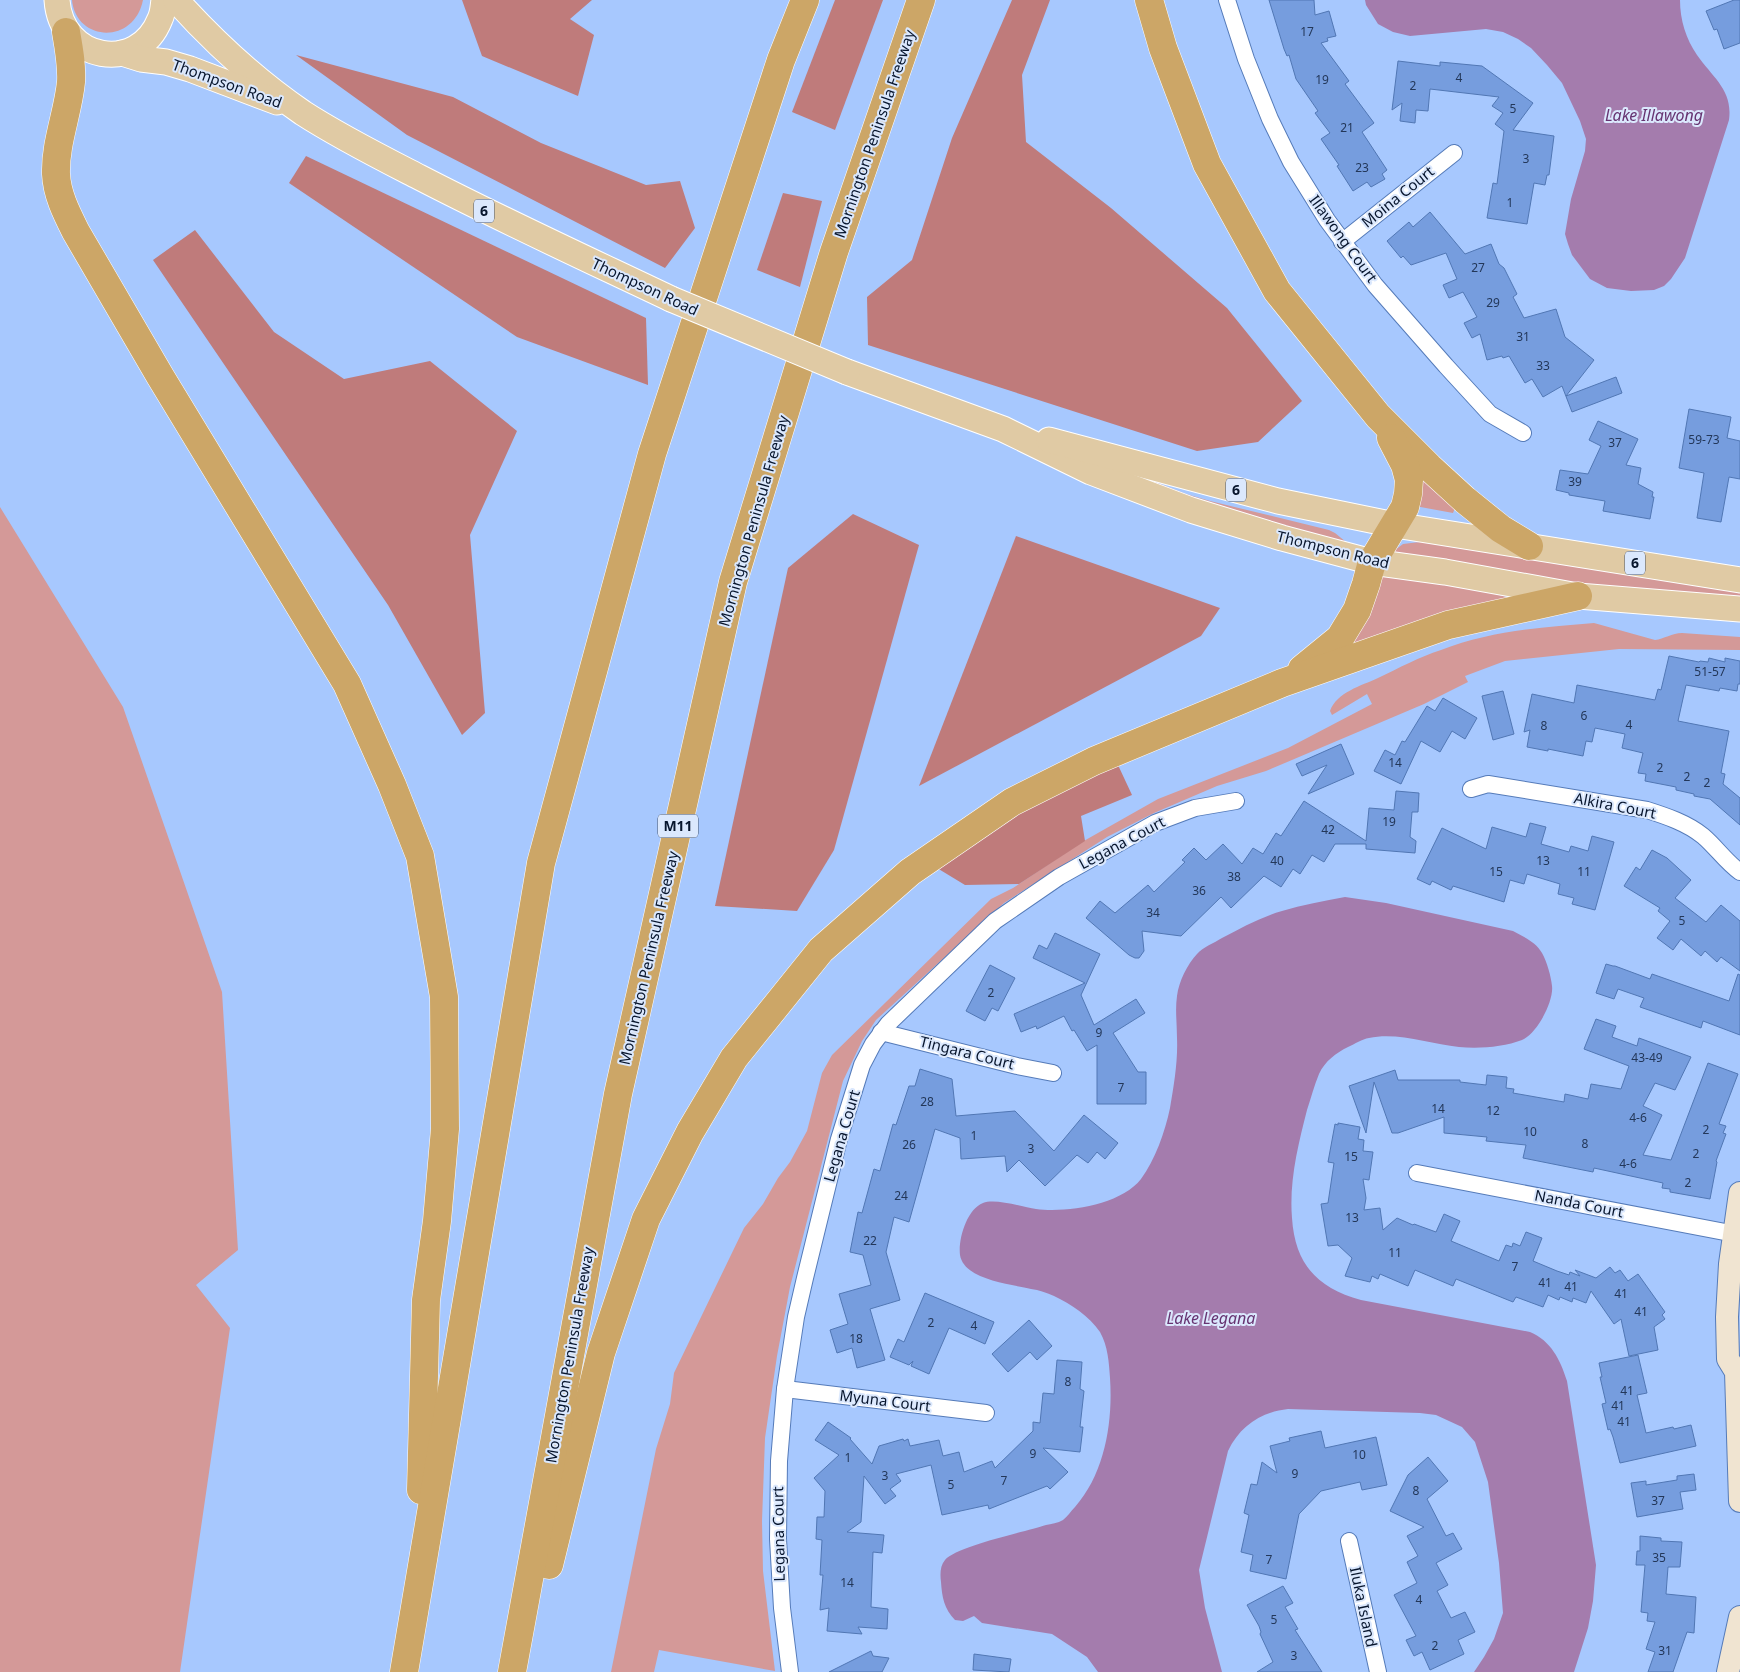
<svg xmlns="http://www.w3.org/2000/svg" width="1740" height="1672" viewBox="0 0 1740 1672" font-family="'Noto Sans',sans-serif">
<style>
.green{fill:#d49998}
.forest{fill:#bf7b7b}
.water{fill:#a47cad}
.building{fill:#769dde;stroke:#5177b4}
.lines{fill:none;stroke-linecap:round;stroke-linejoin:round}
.minor-casing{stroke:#557bb9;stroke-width:18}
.secondary-casing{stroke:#557bb9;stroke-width:24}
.primary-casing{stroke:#fff;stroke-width:27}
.motorway-casing{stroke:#fff;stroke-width:29}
.minor{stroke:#fff;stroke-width:16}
.secondary{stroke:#f0e4d1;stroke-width:22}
.primary{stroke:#e0caa4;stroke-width:25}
.motorway{stroke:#cca667;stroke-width:28}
.primary-bridge-casing{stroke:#fff;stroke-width:27;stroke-linecap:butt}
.primary-bridge{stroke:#e0caa4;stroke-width:25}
.labels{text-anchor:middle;stroke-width:4;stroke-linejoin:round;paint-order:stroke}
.number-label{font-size:12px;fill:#233759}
.shield{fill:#dbe8fd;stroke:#47546b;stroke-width:1}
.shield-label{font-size:14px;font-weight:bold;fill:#07152d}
.street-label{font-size:15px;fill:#07152d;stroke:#dbe8fd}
.water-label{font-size:16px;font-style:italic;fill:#663371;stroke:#dbe8fd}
</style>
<rect width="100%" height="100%" fill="#a7c8fe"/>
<g class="green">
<path d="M72 0H143C134 45 76 42 72 0Z"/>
<path d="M1077 460 1119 468 1186 494 1210 501 1329 530 1335 533 1346 542H1327Z"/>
<path d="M1420 473 1455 508 1453 513 1415 506Z"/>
<path d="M0 507 123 707 222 992 238 1250 196 1285 230 1328 180 1672H0Z"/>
<path d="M1428 541 1740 589V601L1594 586 1391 553 1403 544Z"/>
<path d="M1381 574 1488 592 1507 597 1505 603 1351 651 1353 635Z"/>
<path d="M1594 623 1655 640C1664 639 1672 633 1682 633L1740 637V650L1619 649 1505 661 1465 676 1468 682 1424 704 1266 771 1217 786 1154 813 1107 837 1004 903 876 1020 862 1041 843 1081 790 1287 777 1356 765 1438 762 1521 763 1571 775 1671 659 1650 654 1672H611L656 1449 670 1404 674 1373 744 1228 763 1204 778 1178 790 1162 807 1131 822 1073 832 1055 991 899 1013 888 1082 842 1158 799 1288 748 1372 704 1367 694 1332 715 1330 711C1337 692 1361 686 1378 678 1399 668 1419 657 1441 650 1490 631 1543 627 1594 623Z"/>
</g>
<g class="forest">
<path d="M462 0H592L570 19 594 35 578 96 482 56Z"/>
<path d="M835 0H883L835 130 792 112Z"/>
<path d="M1012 0H1050L1022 75 1026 142 1111 208 1227 308 1302 401 1258 442 1197 451 868 345 867 297 912 260 952 138Z"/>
<path d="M296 55 453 97 541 143 646 185 680 181 695 228 665 268 407 135Z"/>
<path d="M306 156 646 318 648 385 517 337 289 183Z"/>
<path d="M783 193 822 201 800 287 757 270Z"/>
<path d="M195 230 274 332 344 379 430 361 517 431 470 535 485 713 462 735 388 605 153 260Z"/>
<path d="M853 514 919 545 834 850 797 911 715 906 788 568Z"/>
<path d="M1016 536 1220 608 1201 636 919 786Z"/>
<path d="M1118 765 1132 795 1081 816 1085 841 1019 884 965 885 937 868 1007 820 1045 799Z"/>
</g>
<g class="water">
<path d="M1365 0H1680C1680 20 1686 39 1697 55 1713 78 1733 90 1729 120L1685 258 1671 279 1664 286 1654 290 1631 291 1607 288 1590 279 1572 255 1568 244 1565 234 1571 199 1585 151 1586 139 1580 121 1562 83 1547 65 1531 48 1518 39 1503 32 1486 29 1410 36 1393 32 1378 24 1366 5Z"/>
<path d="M1345 897 1386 903 1513 931C1524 937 1536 942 1542 953 1547 962 1551 976 1552 986 1554 1001 1537 1034 1522 1040 1504 1047 1479 1049 1459 1047 1430 1044 1398 1032 1369 1038 1362 1039 1355 1044 1348 1047 1336 1053 1325 1061 1319 1074 1314 1086 1311 1098 1307 1110 1298 1145 1289 1182 1292 1218 1295 1264 1317 1288 1361 1300L1530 1332C1551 1341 1560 1359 1567 1381L1596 1565 1593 1601 1588 1628 1574 1672H1474L1484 1657 1494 1639 1503 1613 1499 1563 1488 1482 1475 1442 1462 1427 1436 1415 1420 1413 1288 1409C1261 1412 1240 1426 1228 1451L1199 1570 1205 1608 1222 1672H1098L1087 1657 1052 1634 982 1623 974 1616 963 1621 955 1620C944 1609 942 1597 941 1582 940 1574 940 1566 945 1560 957 1546 1025 1532 1046 1525 1051 1524 1058 1523 1063 1520 1067 1517 1071 1511 1075 1507 1105 1473 1113 1422 1110 1378 1109 1363 1108 1346 1100 1332 1089 1316 1071 1304 1054 1296 1047 1293 1039 1290 1031 1289 1011 1284 964 1280 960 1255 958 1239 967 1209 983 1203 995 1198 1023 1207 1036 1209 1066 1213 1121 1205 1141 1179 1155 1160 1165 1132 1170 1108 1174 1085 1178 1061 1177 1038 1177 1024 1175 1010 1177 996 1179 981 1187 965 1197 954 1203 947 1214 943 1222 938 1241 928 1261 917 1282 911 1302 905 1324 901 1345 897Z"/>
</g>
<g class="building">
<path d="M1269 0H1314L1315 15 1329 11 1336 36 1327 38 1328 41 1321 43 1349 81 1345 84 1374 123 1362 132 1387 170 1382 174 1385 179 1371 187 1367 182 1353 191 1337 166 1339 165 1321 139 1330 133 1315 113 1318 111 1296 79 1289 55 1287 56 1284 49Z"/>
<path d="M1734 0H1740V43L1724 49 1717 29 1714 30 1706 11Z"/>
<path d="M1398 61 1440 66V62L1482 66 1533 103 1513 130 1554 136 1549 175H1547L1545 185 1534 183 1527 224 1487 218 1493 183 1497 184 1504 131 1495 124 1503 113 1492 106 1499 97 1430 89 1428 111 1416 110 1415 123 1400 121 1402 103 1392 110Z"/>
<path d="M1430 212 1465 254 1491 244 1499 264 1504 268 1517 294 1513 297 1524 318 1556 309 1565 337 1594 360 1566 396 1616 377 1622 393 1572 412 1562 386 1543 397 1532 379 1525 383 1509 356 1503 358 1502 356 1487 360 1480 334 1472 338 1464 323 1477 317 1463 292 1449 298 1443 285 1457 279 1446 253 1411 265 1403 256 1401 258 1387 241 1409 222 1413 227Z"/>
<path d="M1689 409 1731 417 1727 438 1740 441V479L1729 477 1721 522 1697 518 1704 473 1679 468Z"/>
<path d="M1598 421 1638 439 1626 465 1641 468 1638 484 1653 492 1652 497H1654L1650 519 1603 511 1605 501 1569 495V493L1556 490 1560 470 1588 474 1601 446 1589 440Z"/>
<path d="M1669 656 1699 662 1700 661 1708 662 1709 658 1725 662V658L1740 661V684H1738L1737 691 1720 688 1719 691 1686 685 1678 721 1729 731 1721 773 1725 774 1723 784 1740 798V825L1710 799 1694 796V794L1676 790V787L1645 781 1646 774 1638 773 1643 753 1622 748 1625 734 1595 728 1592 742 1586 741 1583 756 1548 749V751L1527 747 1530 730 1524 732 1532 694 1574 703 1577 685 1655 700 1658 689 1661 690Z"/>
<path d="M1503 691 1514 734 1493 740 1482 696Z"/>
<path d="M1443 698 1477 718 1465 739 1452 731 1440 752 1421 741 1401 784 1374 771 1385 750 1395 755 1402 741 1405 742 1427 706 1435 711Z"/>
<path d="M1341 744 1354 774 1308 794 1327 765 1302 776 1296 764Z"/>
<path d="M1396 791 1419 793 1418 812H1412L1410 837 1416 841 1415 853 1366 849V844H1335L1324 862 1312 855 1300 874 1293 869 1281 887 1264 876 1231 908 1221 897 1181 936 1142 931 1144 951 1139 958H1135L1129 955 1086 918 1100 901 1115 913 1148 885 1154 892 1185 862 1182 860 1194 848 1206 860 1223 844 1242 864 1253 848 1263 854 1276 833 1281 836 1304 801 1366 841 1369 808 1394 810Z"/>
<path d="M1530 823 1546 827 1541 844 1569 852 1571 846 1588 851 1592 836 1614 842 1595 910 1572 904 1574 898 1558 894 1560 884 1527 874 1524 884 1510 880 1504 902 1453 886 1451 890 1432 881 1430 885 1417 879 1442 828 1486 849 1492 827 1526 837Z"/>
<path d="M1652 850 1667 858 1691 880 1675 898 1706 922 1721 905 1740 921V971L1721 957 1717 962 1705 951 1701 956 1681 939 1673 950 1657 938 1670 921 1658 911 1660 908 1624 886 1636 867 1640 870Z"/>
<path d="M1055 933 1100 954 1081 995 1094 1025 1136 999 1145 1013 1113 1033 1138 1072H1146V1104H1097V1045L1087 1051 1074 1030 1072 1031 1064 1016 1037 1029 1036 1026 1021 1032 1014 1014 1085 983 1033 958 1039 945 1047 949Z"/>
<path d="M1606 964 1613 966H1615L1650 979 1652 974 1729 1001 1738 974 1740 975V1035L1703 1021 1701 1028 1640 1007 1644 998 1618 989 1614 999 1596 993Z"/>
<path d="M990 965 1015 978 998 1011 992 1008 985 1021 966 1011Z"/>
<path d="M1596 1019 1616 1026 1612 1037 1637 1046 1639 1038 1691 1057 1675 1090 1655 1083 1643 1106 1662 1115 1643 1155 1671 1160 1708 1063 1738 1074 1719 1124 1726 1126 1723 1133 1726 1134 1716 1161 1717 1162 1710 1199 1670 1192V1189L1662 1188 1663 1183 1594 1168 1593 1172 1523 1158 1526 1145 1486 1141 1487 1137 1444 1133V1117L1398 1133H1392L1374 1082 1366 1133 1349 1086 1395 1070 1398 1080H1460V1082L1486 1085 1487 1075 1507 1077 1506 1088 1514 1089 1513 1093 1564 1102 1565 1094 1588 1099 1591 1084 1621 1089 1629 1066 1584 1049Z"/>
<path d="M920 1069 952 1079 956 1116 1015 1111 1054 1151 1084 1115 1118 1143 1105 1159 1097 1152 1088 1163 1077 1155 1045 1186 1019 1160 1007 1172 1005 1156 961 1159 960 1138 935 1129 909 1222 894 1217 886 1252 900 1300 870 1309 885 1360 857 1368 852 1348 837 1353 830 1330 848 1324 839 1294 871 1285 863 1255 850 1252 858 1212 862 1213 874 1169 880 1171 893 1124 896 1125 909 1086H915Z"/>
<path d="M1338 1123 1360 1127 1358 1139 1364 1140 1363 1151 1373 1152 1369 1180 1363 1179 1366 1198 1364 1210 1380 1208 1383 1230 1397 1218 1413 1225 1414 1224 1436 1232 1444 1214 1460 1221 1451 1241 1499 1261 1506 1245 1512 1247 1513 1243 1520 1246 1526 1232 1542 1238 1533 1261 1557 1271 1569 1275 1570 1272 1580 1276 1575 1270 1596 1278 1610 1267 1615 1273 1620 1270 1628 1281 1638 1274 1665 1312 1662 1315 1665 1319 1654 1327 1658 1350 1629 1356 1621 1319 1614 1324 1591 1291 1586 1303 1573 1298 1572 1302 1560 1297 1559 1300 1548 1295 1543 1307 1516 1297 1513 1302 1456 1279 1453 1286 1415 1270 1408 1286 1380 1274 1378 1279 1372 1276 1370 1282 1345 1276 1352 1258 1338 1245 1328 1246 1321 1204 1328 1203 1334 1163 1328 1162 1335 1124 1338 1125Z"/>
<path d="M925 1293 994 1322 985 1344 949 1328 929 1374 911 1366 913 1361 909 1365 890 1357 898 1339 904 1342Z"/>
<path d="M1029 1320 1052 1346 1037 1360 1030 1352 1008 1372 992 1354Z"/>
<path d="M1638 1355 1647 1393 1637 1395 1646 1433 1673 1427 1674 1429 1691 1425 1696 1446 1620 1463 1613 1437 1610 1429 1608 1430 1602 1404 1606 1403 1600 1377H1602L1599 1363Z"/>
<path d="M1057 1360 1082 1362 1080 1389 1084 1391 1080 1427H1083L1080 1452 1043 1448 1068 1472 1050 1489 1047 1486 989 1509 988 1505 942 1515 931 1465 896 1474 901 1481 890 1489 896 1496 885 1504 864 1476 861 1522 847 1532 884 1535 882 1553 873 1552 871 1607 888 1609 887 1629 858 1627 862 1634 827 1631 829 1608 820 1610 823 1575H820L822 1540 816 1539 817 1517H824L825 1491 814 1478 839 1455 815 1440 828 1422 851 1438 850 1439 872 1464 879 1446 903 1439 904 1441 908 1439 910 1446 939 1440 943 1456 959 1452 964 1472 992 1461 995 1468 1033 1431V1422L1040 1423 1043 1393 1054 1394Z"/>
<path d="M1321 1431 1325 1448 1376 1437 1387 1485 1362 1490 1360 1482 1321 1491 1299 1514 1286 1579 1250 1571 1253 1555 1241 1552 1249 1515 1244 1513 1251 1484 1257 1485 1262 1462 1277 1473 1270 1446 1290 1441 1289 1438Z"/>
<path d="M1428 1457 1448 1481 1427 1499 1446 1536 1453 1533 1462 1549 1436 1563 1448 1585 1437 1591 1451 1618 1465 1612 1475 1632 1458 1640 1464 1654 1430 1670 1422 1652 1414 1656 1406 1640 1416 1636 1394 1595 1417 1583 1407 1562 1418 1556 1407 1536 1424 1527 1390 1511 1408 1475Z"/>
<path d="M1694 1474 1696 1490 1680 1492 1683 1509 1637 1517 1631 1483 1646 1481V1485L1677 1480V1476Z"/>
<path d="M1640 1536 1661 1538V1541L1682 1542 1680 1567H1668L1666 1594 1696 1597 1694 1633 1687 1632 1673 1672H1648L1655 1652 1646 1649 1655 1622 1647 1621 1648 1613 1641 1612 1645 1565H1636L1637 1551H1640Z"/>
<path d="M1283 1586 1293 1603 1285 1607 1298 1629 1295 1630 1322 1672H1257L1273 1662 1260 1634 1261 1632 1259 1626 1247 1605Z"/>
<path d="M871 1651 873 1656 889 1658 882 1672H829Z"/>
<path d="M974 1654 1011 1659 1009 1672 973 1670Z"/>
</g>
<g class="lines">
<defs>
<g id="minor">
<path d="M1227 0 1246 59 1270 119 1291 162 1327 220 1375 285 1446 366 1490 414 1523 433"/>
<path d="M1342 242 1454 153"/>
<path d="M1471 789 1488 784 1647 810C1666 816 1687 823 1703 836 1716 847 1726 862 1740 872"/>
<path d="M881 1032 1017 1066 1053 1073"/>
<path d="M1417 1173 1740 1235"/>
<path d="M785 1389 986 1413"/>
<path d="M1349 1541 1378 1672"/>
<path d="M790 1672 782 1608 778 1539 779 1461 785 1389 796 1317 805 1278 839 1139 862 1065 873 1044 888 1024 995 921 1059 877 1155 823 1195 808 1236 801"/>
</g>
<g id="secondary">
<path d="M1740 1193 1730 1264 1727 1317 1728 1359 1736 1372 1740 1501"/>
<path d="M1728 1672 1740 1617"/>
</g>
<g id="primary">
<path d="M57 0C61 61 138 75 160 19 163 13 163 6 164 0"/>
<path d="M176 0C214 42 256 81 303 113 340 137 380 157 419 177 502 220 587 259 671 299"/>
<path d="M122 53 141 59 166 62 190 69 277 102"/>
<path d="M847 372 1003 429 1091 472 1191 510 1282 538 1372 562 1445 572 1578 596 1740 609"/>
<path d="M1049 440 1278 501 1395 525 1740 580"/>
</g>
<g id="motorway">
<path d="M1149 0 1163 48 1207 164 1277 291 1378 416 1429 467 1465 500 1501 529 1529 546"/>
<path d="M66 32C69 49 72 65 71 82 68 113 55 143 56 174 57 195 67 214 76 232L160 376 347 684 392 785 420 856 444 997 445 1129 437 1221 426 1300 421 1490"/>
<path d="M1302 669 1340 638 1357 610 1366 584 1372 562 1405 507 1408 494 1409 480 1405 465 1391 438"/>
<path d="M549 1565 601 1353 646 1219 690 1132 734 1058 821 950 910 872 1012 802 1094 761 1282 683 1448 625 1578 596"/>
<path d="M404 1672 541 863 652 454 781 60 805 0"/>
<path d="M512 1672 618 1094 733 582 834 252 921 0"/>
</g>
</defs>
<use href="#minor" class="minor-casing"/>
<use href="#secondary" class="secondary-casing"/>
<use href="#primary" class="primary-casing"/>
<use href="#motorway" class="motorway-casing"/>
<use href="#minor" class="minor"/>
<use href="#secondary" class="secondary"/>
<use href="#primary" class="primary"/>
<use href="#motorway" class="motorway"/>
<defs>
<path id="primary-bridge" d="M671 299 847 372"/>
</defs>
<use href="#primary-bridge" class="primary-bridge-casing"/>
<use href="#primary-bridge" class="primary-bridge"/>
</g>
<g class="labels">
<g class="number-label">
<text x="1307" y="36">17</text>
<text x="1459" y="82">4</text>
<text x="1322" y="84">19</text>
<text x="1413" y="90">2</text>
<text x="1513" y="113">5</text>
<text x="1347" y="132">21</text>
<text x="1526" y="163">3</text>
<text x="1362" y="172">23</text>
<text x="1510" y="207">1</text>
<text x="1478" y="272">27</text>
<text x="1493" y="307">29</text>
<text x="1523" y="341">31</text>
<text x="1543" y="370">33</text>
<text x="1704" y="444">59-73</text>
<text x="1615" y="447">37</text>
<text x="1575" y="486">39</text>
<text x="1710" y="676">51-57</text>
<text x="1584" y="720">6</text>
<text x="1629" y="729">4</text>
<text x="1544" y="730">8</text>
<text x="1395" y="767">14</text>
<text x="1660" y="772">2</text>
<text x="1687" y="781">2</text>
<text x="1707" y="787">2</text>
<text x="1389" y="826">19</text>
<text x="1328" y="834">42</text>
<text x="1277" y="865">40</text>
<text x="1543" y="865">13</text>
<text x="1496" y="876">15</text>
<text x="1584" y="876">11</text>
<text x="1234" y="881">38</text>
<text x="1199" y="895">36</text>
<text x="1153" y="917">34</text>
<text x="1682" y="925">5</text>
<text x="991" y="997">2</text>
<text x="1099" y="1037">9</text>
<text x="1647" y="1062">43-49</text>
<text x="1121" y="1092">7</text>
<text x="927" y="1106">28</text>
<text x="1438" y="1113">14</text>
<text x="1493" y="1115">12</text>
<text x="1638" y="1122">4-6</text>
<text x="1706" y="1134">2</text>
<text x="1530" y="1136">10</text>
<text x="974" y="1140">1</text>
<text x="1585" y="1148">8</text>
<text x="909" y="1149">26</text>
<text x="1031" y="1153">3</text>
<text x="1696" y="1158">2</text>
<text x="1351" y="1161">15</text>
<text x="1628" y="1168">4-6</text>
<text x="1688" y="1187">2</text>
<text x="901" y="1200">24</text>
<text x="1352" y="1222">13</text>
<text x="870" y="1245">22</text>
<text x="1395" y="1257">11</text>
<text x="1515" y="1271">7</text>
<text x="1545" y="1287">41</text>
<text x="1571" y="1291">41</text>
<text x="1621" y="1298">41</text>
<text x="1641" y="1316">41</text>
<text x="931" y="1327">2</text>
<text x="974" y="1330">4</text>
<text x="856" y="1343">18</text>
<text x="1068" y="1386">8</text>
<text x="1627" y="1395">41</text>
<text x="1618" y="1410">41</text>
<text x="1624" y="1426">41</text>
<text x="1033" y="1458">9</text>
<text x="1359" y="1459">10</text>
<text x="848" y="1462">1</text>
<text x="1295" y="1478">9</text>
<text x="885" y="1480">3</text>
<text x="1004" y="1485">7</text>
<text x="951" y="1489">5</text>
<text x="1416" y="1495">8</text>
<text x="1658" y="1505">37</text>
<text x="1659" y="1562">35</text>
<text x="1269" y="1564">7</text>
<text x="847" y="1587">14</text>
<text x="1419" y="1604">4</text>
<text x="1274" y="1624">5</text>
<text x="1435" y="1650">2</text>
<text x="1665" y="1655">31</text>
<text x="1294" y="1660">3</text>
</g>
<g class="shield">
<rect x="474" y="199.5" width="20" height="23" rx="4"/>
<rect x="1226" y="478.5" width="20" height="23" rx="4"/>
<rect x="1625" y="551.5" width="20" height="23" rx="4"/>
<rect x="658" y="814.5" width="40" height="23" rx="4"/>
</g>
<g class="shield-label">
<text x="484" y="216">6</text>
<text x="1236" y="495">6</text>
<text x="1635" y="568">6</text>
<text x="678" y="831">M11</text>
</g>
<g class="street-label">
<text transform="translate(227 84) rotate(20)" y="5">Thompson Road</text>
<text transform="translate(875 134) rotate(-71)" y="5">Mornington Peninsula Freeway</text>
<text transform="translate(1398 197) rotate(-39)" y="5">Moina Court</text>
<text transform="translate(1343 239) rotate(54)" y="5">Illawong Court</text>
<text transform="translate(645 287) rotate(25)" y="5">Thompson Road</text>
<text transform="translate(754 521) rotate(-74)" y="5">Mornington Peninsula Freeway</text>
<text transform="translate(1333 550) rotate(14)" y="5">Thompson Road</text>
<text transform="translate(1615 806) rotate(11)" y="5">Alkira Court</text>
<text transform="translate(1122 843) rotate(-28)" y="5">Legana Court</text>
<text transform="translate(649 958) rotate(-77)" y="5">Mornington Peninsula Freeway</text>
<text transform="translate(967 1053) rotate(14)" y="5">Tingara Court</text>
<text transform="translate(842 1136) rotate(-74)" y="5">Legana Court</text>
<text transform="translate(1579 1204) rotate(11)" y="5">Nanda Court</text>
<text transform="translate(570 1355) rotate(-80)" y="5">Mornington Peninsula Freeway</text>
<text transform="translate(885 1401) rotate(7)" y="5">Myuna Court</text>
<text transform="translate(779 1534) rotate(-91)" y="5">Legana Court</text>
<text transform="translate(1363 1607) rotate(78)" y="5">Iluka Island</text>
</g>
<g class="water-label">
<text x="1654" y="121">Lake Illawong</text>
<text x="1211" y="1324">Lake Legana</text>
</g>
</g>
</svg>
